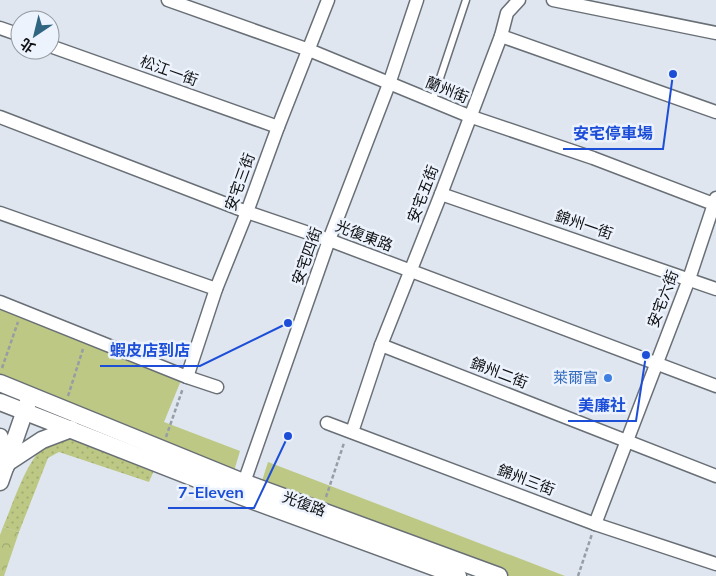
<svg xmlns="http://www.w3.org/2000/svg" width="716" height="576" viewBox="0 0 716 576" font-family="Mulish,'Noto Sans TC',sans-serif">
<style>
.grass{fill:url(#grass-dots)}
.forest{fill:url(#forest-crowns)}
.green{fill:#bcc883}
.lines{fill:none;stroke-linecap:round;stroke-linejoin:round}
.service-casing{stroke:#696f76;stroke-width:9}
.minor-casing{stroke:#696f76;stroke-width:15}
.tertiary-casing{stroke:#696f76;stroke-width:19}
.path{stroke:#979da4;stroke-width:2.5;stroke-dasharray:4 2.5;stroke-linecap:butt}
.service{stroke:#fff;stroke-width:6}
.minor{stroke:#fff;stroke-width:12}
.tertiary{stroke:#fff;stroke-width:16}
.shop-dot{fill:#3f7fe0;stroke:#edf3fc;stroke-width:2}
.labels{text-anchor:middle;stroke-width:5;stroke-linejoin:round;paint-order:stroke}
.street-label{font-size:15px;fill:#0f1114;stroke:#edf3fc}
.shop-label{font-size:15px;fill:#366cbe;stroke:#edf3fc;text-anchor:end}
.leader{fill:none;stroke:#1d4ed8;stroke-width:2}
.callout-dot{fill:#1d4ed8;stroke:#edf3fc;stroke-width:2}
.callout-label{font-size:16px;text-anchor:middle;font-weight:bold;fill:#1d4ed8;stroke:#edf3fc;stroke-width:5;stroke-linejoin:round;paint-order:stroke}
</style>
<defs>
<pattern id="grass-dots" width="8" height="8" patternUnits="userSpaceOnUse" patternTransform="scale(1.25)"><rect width="8" height="8" fill="#bcc883"/><path d="M2 2h.1M6 6h.1" fill="none" stroke="#a0ab70" stroke-width="1.8" stroke-linecap="round"/></pattern>
<pattern id="forest-crowns" width="20" height="18" patternUnits="userSpaceOnUse" patternTransform="scale(1.25)"><rect width="20" height="18" fill="#bcc883"/><path d="M2 6a3 3 0 1 1 6 0M12 15a3 3 0 1 1 6 0" fill="none" stroke="#a0ab70"/></pattern>
</defs>
<rect width="100%" height="100%" fill="#dfe6ef"/>
<path class="grass" d="M78 439 155 468 149 482 59 452 48 458 19 532 3 527C12 506 25 465 41 450 50 442 67 440 78 439Z"/>
<path class="forest" d="M3 527 19 532 4 576H0V535Z"/>
<g class="green">
<path d="M0 306 182 378 164 422 240 451 234 471 0 380Z"/>
<path d="M268 462 565 576H509L261 484Z"/>
</g>
<g class="lines">
<defs>
<path id="service" d="M432 102 466 0"/>
<g id="minor">
<path d="M168 0 309 50 469 116 593 158 716 205"/>
<path d="M553 0 716 33"/>
<path d="M0 28 20 35"/>
<path d="M501 36 716 112"/>
<path d="M50 46 278 127"/>
<path d="M0 117 247 212 329 240 716 386"/>
<path d="M441 194 716 289"/>
<path d="M0 213 216 289"/>
<path d="M0 302 187 377 217 387"/>
<path d="M381 345 716 476"/>
<path d="M187 377 216 289 247 212 278 127 328 0"/>
<path d="M327 423 595 524 716 564"/>
<path d="M352 432 381 345 441 194 501 36 507 13 519 0"/>
<path d="M241 491 329 240 389 84 417 0"/>
<path d="M595 524 689 279 716 198"/>
</g>
<g id="tertiary">
<path d="M0 383 243 482 499 576"/>
<path d="M0 402 240 496 458 576"/>
<path d="M0 437 6 466"/>
<path d="M7 463 42 440 71 429"/>
<path d="M0 482 28 402"/>
</g>
</defs>
<use href="#service" class="service-casing"/>
<use href="#minor" class="minor-casing"/>
<use href="#tertiary" class="tertiary-casing"/>
<g class="path">
<path d="M2 368 18 322"/>
<path d="M68 396 83 349"/>
<path d="M166 437 183 388"/>
<path d="M326 497 344 443"/>
<path d="M578 576 592 534"/>
</g>
<use href="#service" class="service"/>
<use href="#minor" class="minor"/>
<use href="#tertiary" class="tertiary"/>
</g>
<circle class="shop-dot" cx="608" cy="378" r="5"/>
<g class="labels">
<g class="street-label">
<text transform="translate(169 71) rotate(20)" y="5">松江一街</text>
<text transform="translate(447 90) rotate(22)" y="5">蘭州街</text>
<text transform="translate(240 182) rotate(-70)" y="5">安宅三街</text>
<text transform="translate(423 194) rotate(-69)" y="5">安宅五街</text>
<text transform="translate(584 225) rotate(19)" y="5">錦州一街</text>
<text transform="translate(364 236) rotate(21)" y="5">光復東路</text>
<text transform="translate(307 256) rotate(-70)" y="5">安宅四街</text>
<text transform="translate(663 299) rotate(-69)" y="5">安宅六街</text>
<text transform="translate(499 373) rotate(21)" y="5">錦州二街</text>
<text transform="translate(526 480) rotate(21)" y="5">錦州三街</text>
<text transform="translate(304 504) rotate(20)" y="5">光復路</text>
</g>
<g class="shop-label">
<text x="598" y="383">萊爾富</text>
</g>
</g>
<path class="leader" d="M673 74L663 149H563M288 323L200 366H100M646 355L636 421H568M288 436L254 508H168"/>
<g class="callout-dot">
<circle cx="673" cy="74" r="5"/>
<circle cx="288" cy="323" r="5"/>
<circle cx="646" cy="355" r="5"/>
<circle cx="288" cy="436" r="5"/>
</g>
<g class="callout-label">
<text x="613" y="139">安宅停車場</text>
<text x="150" y="356">蝦皮店到店</text>
<text x="602" y="411">美廉社</text>
<text x="211" y="498">7-Eleven</text>
</g>
<g transform="translate(35 35) rotate(215)"><circle r="24" fill="#edf3fc" stroke="#94999f"/>
<path d="M0-4L9 19L0 12L-9 19Z" fill="#306581"/>
<text y="-8" font-size="14" font-weight="bold" text-anchor="middle" fill="#0f1114">北</text>
</g>
</svg>
